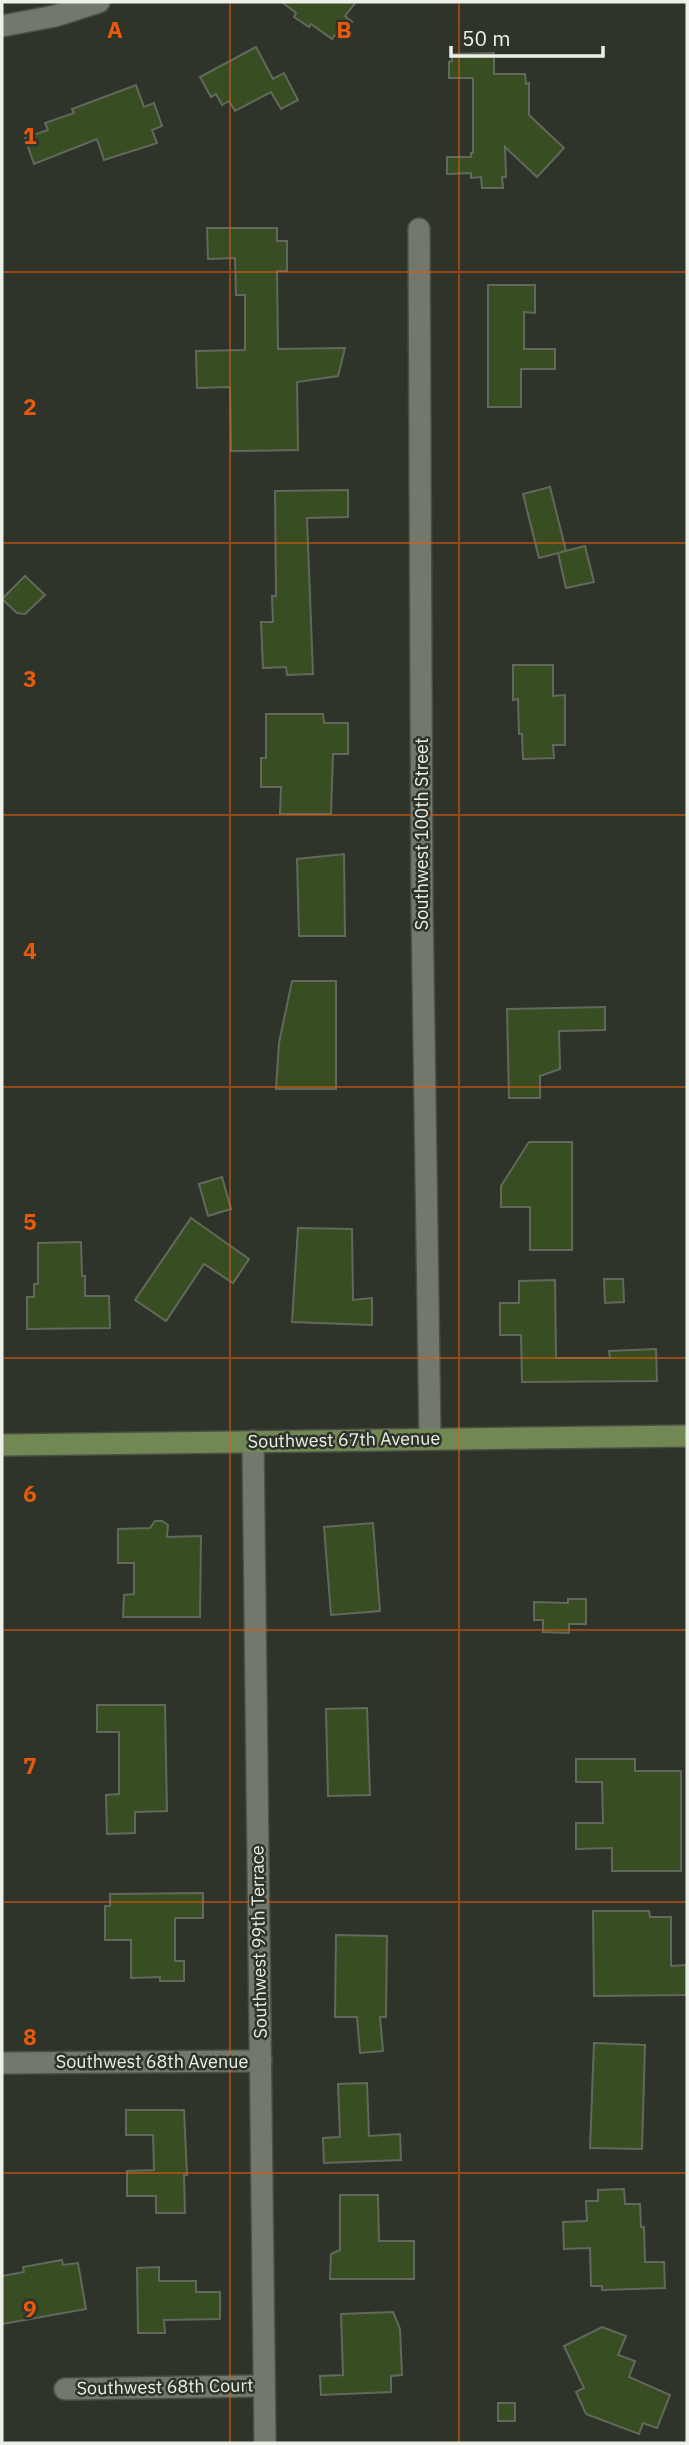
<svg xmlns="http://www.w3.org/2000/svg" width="689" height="2445" viewBox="0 0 689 2445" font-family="'IBM Plex Sans',sans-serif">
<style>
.building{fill:#384d21;stroke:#62695c;stroke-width:2}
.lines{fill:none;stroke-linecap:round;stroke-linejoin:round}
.street-casing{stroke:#4a4f45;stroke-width:24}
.secondary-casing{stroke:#4a4f45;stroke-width:24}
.street{stroke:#72796c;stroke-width:21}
.secondary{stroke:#718754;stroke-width:21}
.grid{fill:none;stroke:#e8590c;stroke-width:2;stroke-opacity:0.55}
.labels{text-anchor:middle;stroke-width:5;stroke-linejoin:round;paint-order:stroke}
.street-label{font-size:18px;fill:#ecf0e9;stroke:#2e3429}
.grid-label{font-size:23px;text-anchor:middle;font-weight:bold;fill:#e8590c;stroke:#2e3429;stroke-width:5;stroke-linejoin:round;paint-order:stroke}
</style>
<rect width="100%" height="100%" fill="#2e3429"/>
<g class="building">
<path d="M282 2H356L345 16 352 22 340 39 335 35 332 39 311 24 309 27 294 17 296 13Z"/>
<path d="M256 47 273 79 284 73 298 100 281 109 271 92 235 111 229 101 222 105 216 94 211 97 200 77Z"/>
<path d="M494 53V74H525L526 84 529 83V115L564 148 537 177 505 147 506 177H502L503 188H482L481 177 471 178V173L447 174V157H471V153H473V78H449V62L452 61V54Z"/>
<path d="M136 85 144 107 154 103 162 126 152 130 157 143 104 160 97 139 34 164 25 138 48 130 45 123 74 113 72 109Z"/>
<path d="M207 228H277V241H287V271H277L278 349 345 348 338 376 297 382 298 450 231 451 230 387 197 388 196 351 245 350V295H236L235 258 208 259Z"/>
<path d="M488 285H535V313L524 312V349H555V369H521V407H488Z"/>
<path d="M550 487 566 551 539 558 523 494Z"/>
<path d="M348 490V517L307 518 313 674 287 675 286 667 263 668 261 622H273L272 596H276L275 491Z"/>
<path d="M585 546 594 582 566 588 558 553Z"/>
<path d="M25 576 45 595 25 614 17 613 2 599Z"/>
<path d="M513 665H553V696L565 695V745H553L554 758 523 759 522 734H519L518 699 513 700Z"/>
<path d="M266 714H323L324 723H348V754H333L331 814H280L281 787H261V758H266Z"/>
<path d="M344 854 345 936H299L297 859Z"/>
<path d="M292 981H336V1089H276L279 1043Z"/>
<path d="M605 1007V1030L559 1031 560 1069 540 1076V1098H509L507 1009Z"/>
<path d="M529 1142H572V1250H530V1207H501V1186Z"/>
<path d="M222 1177 231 1209 208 1216 199 1184Z"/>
<path d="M191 1218 249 1259 233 1283 204 1264 166 1321 135 1300Z"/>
<path d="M298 1228 352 1229 353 1300 372 1298V1325L292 1322Z"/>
<path d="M81 1242 82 1276H85V1296H109L110 1328 27 1329V1297H34V1284H38V1243Z"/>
<path d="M604 1279H623L624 1302 605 1303Z"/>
<path d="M555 1280 556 1358H610L609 1351 656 1349 657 1381 522 1382 521 1335H500V1303H519V1281Z"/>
<path d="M155 1521H162L168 1525 167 1537 201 1536 200 1617H123L124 1595 134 1594V1563H118V1529L150 1528Z"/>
<path d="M373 1523 380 1611 331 1615 324 1527Z"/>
<path d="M568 1599H586V1624H569V1633L543 1632V1620H534V1602L568 1603Z"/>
<path d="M97 1705H165L167 1811 135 1812V1833L107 1834 106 1795 119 1794V1732H97Z"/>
<path d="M367 1708 370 1795 328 1796 326 1709Z"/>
<path d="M576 1759H635V1771H681V1871H612V1848L576 1849V1823H603L602 1782H576Z"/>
<path d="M203 1893V1918H175V1961H184V1981H160V1977L131 1978V1940H105V1906H110V1894Z"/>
<path d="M593 1911H649L650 1917H671V1966L686 1965V1995L594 1996Z"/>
<path d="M336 1935 387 1936 386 2017H380L383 2051 360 2053 357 2017H335Z"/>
<path d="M594 2043 645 2045 642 2149 590 2148Z"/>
<path d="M367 2083 369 2136 400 2134 401 2160 324 2163 323 2138 340 2137 338 2084Z"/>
<path d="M126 2110H184L187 2175H184L185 2213H156V2196H127V2171L154 2170 153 2135H126Z"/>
<path d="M624 2189 625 2204H640L641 2227H644L645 2262H664L665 2288 602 2290V2286H591L590 2248 564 2249 563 2222 587 2221 586 2201H598V2190Z"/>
<path d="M340 2195H378L379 2241H414V2279H330L331 2254 340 2250Z"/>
<path d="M62 2260 63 2265 78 2263 86 2309 2 2324V2276L24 2272 23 2267Z"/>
<path d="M159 2267V2281H196V2292H220V2319L164 2320 165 2333H138L137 2268Z"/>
<path d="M393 2312 400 2329 402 2375 391 2376V2392L321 2395 320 2376 343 2375 341 2314Z"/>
<path d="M602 2327 626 2336 618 2355 635 2361 629 2377 670 2395 657 2428 643 2423 639 2434 586 2414 576 2392 584 2388 564 2346Z"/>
<rect x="498" y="2403" width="17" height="18"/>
</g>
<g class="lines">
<defs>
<g id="street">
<path d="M2 26 55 16 99 2"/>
<path d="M419 229 422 904 430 1439"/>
<path d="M253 1441 265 2443"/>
<path d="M2 2063 261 2061"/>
<path d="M65 2389 264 2386"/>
</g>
<path id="secondary" d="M2 1445 687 1436"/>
</defs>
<use href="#street" class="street-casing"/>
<use href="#secondary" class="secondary-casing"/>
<use href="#street" class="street"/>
<use href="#secondary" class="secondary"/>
</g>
<path class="grid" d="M230 2V2443M459 2V2443M2 272H687M2 543H687M2 815H687M2 1087H687M2 1358H687M2 1630H687M2 1902H687M2 2173H687"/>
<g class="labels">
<g class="street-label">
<text transform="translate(422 834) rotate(-90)" y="6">Southwest 100th Street</text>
<text transform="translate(344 1440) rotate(-1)" y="6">Southwest 67th Avenue</text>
<text transform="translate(259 1942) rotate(-91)" y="6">Southwest 99th Terrace</text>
<text x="152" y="2068">Southwest 68th Avenue</text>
<text transform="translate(165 2387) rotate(-1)" y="6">Southwest 68th Court</text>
</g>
</g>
<g class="grid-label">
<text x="115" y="38">A</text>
<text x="344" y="38">B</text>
<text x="30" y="144">1</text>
<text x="30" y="415">2</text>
<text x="30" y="687">3</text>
<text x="30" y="959">4</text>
<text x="30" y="1230">5</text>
<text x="30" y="1502">6</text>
<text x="30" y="1774">7</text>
<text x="30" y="2045">8</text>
<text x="30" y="2317">9</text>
</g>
<rect width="689" height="2445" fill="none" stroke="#ecf0e9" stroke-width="7"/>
<path d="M451 46v10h152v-10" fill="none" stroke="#ecf0e9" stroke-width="3.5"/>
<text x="462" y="46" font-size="21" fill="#ecf0e9" stroke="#2e3429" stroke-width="5" paint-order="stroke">50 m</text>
</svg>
